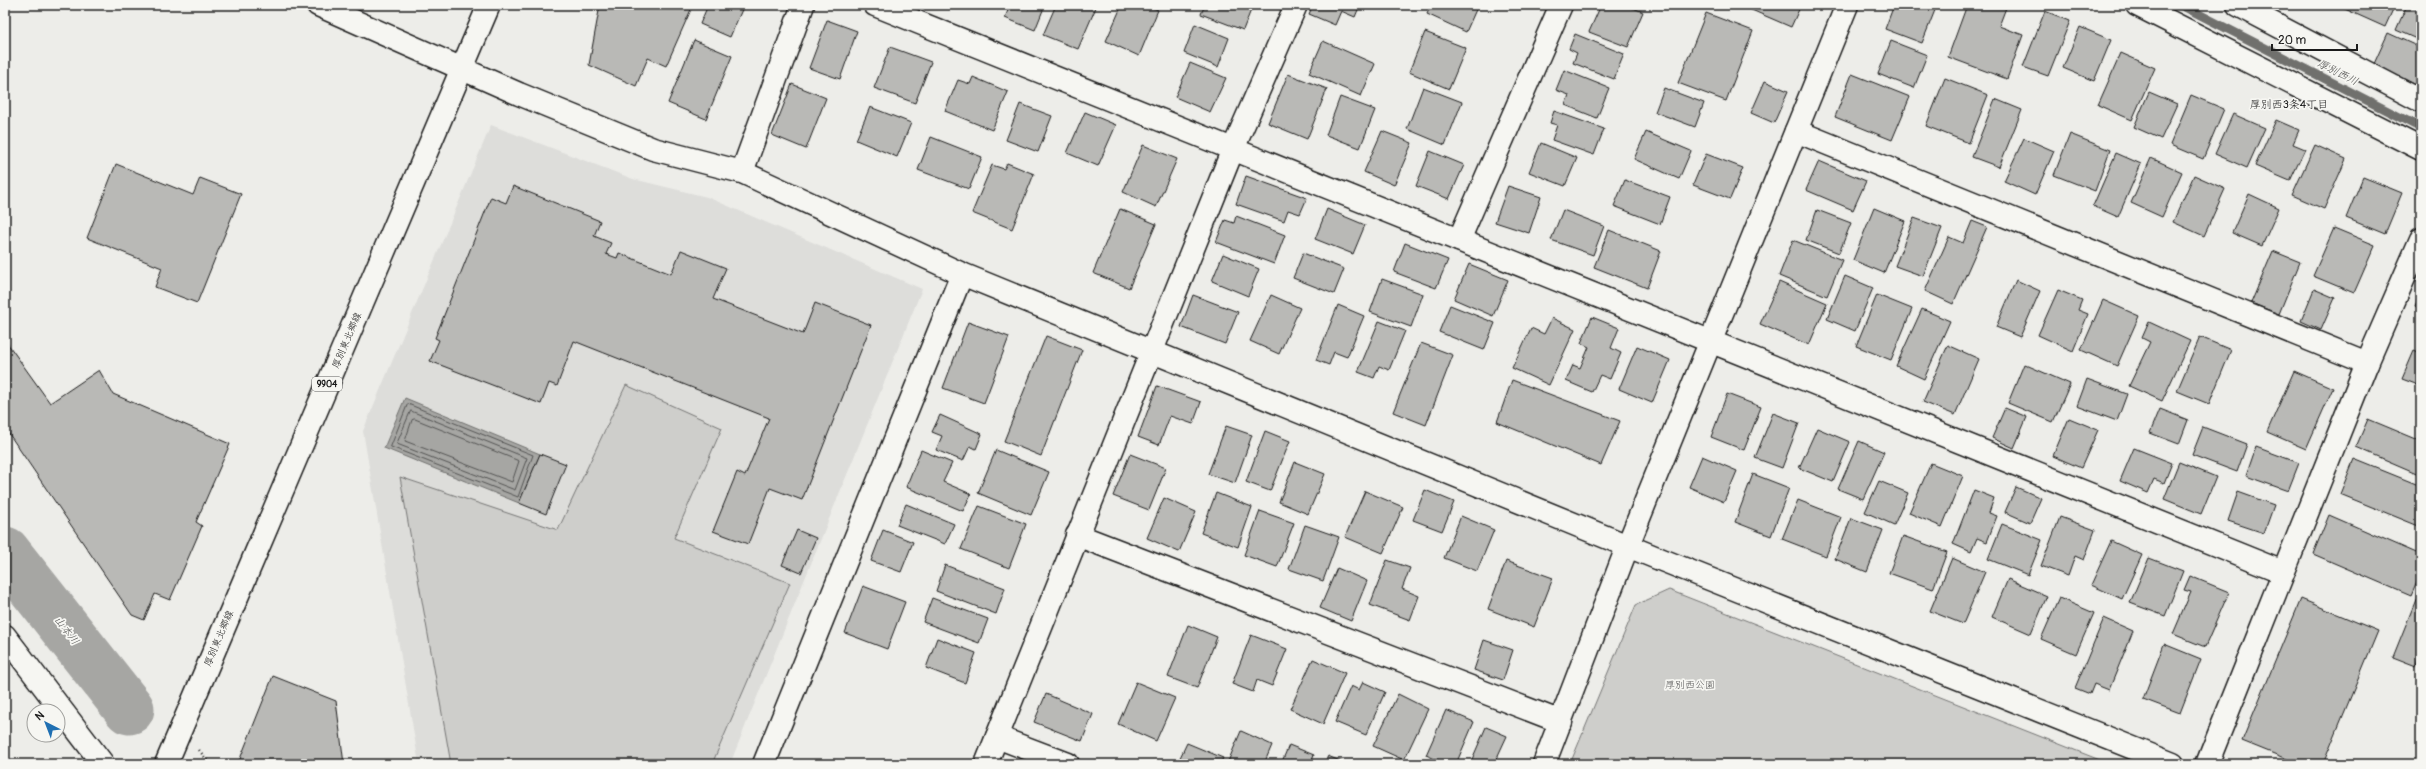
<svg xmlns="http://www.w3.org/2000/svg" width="2426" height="769" viewBox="0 0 2426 769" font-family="Pangolin,'Klee One',sans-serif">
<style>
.built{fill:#ddddda}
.green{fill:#cececb;stroke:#757574}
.water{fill:#a6a6a3;stroke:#6f6f6d}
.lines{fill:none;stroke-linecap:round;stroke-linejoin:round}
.shore{stroke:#535352;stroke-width:1}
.stream{stroke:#6f6f6d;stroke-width:9}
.river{stroke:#a6a6a3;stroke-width:51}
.building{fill:#b9b9b6;stroke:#1c1c1c}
.minor-casing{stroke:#1c1c1c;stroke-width:25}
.tertiary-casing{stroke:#1c1c1c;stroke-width:25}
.primary-casing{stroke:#1c1c1c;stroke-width:25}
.path{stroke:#1c1c1c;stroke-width:2.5;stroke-dasharray:1 3;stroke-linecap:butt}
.minor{stroke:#f6f6f2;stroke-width:22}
.tertiary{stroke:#f6f6f2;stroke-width:22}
.primary{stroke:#f6f6f2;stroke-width:22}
.labels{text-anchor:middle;stroke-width:3.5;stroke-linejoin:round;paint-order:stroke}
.shield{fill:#f6f6f2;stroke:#5d5d5c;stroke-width:1}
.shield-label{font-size:9px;font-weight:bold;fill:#1c1c1c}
.street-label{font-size:10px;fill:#1c1c1c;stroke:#f6f6f2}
.park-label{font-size:10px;fill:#515151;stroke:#f6f6f2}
.water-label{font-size:11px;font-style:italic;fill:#535352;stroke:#f6f6f2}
.neighbourhood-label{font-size:11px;fill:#1c1c1c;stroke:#f6f6f2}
</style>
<rect width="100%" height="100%" fill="#edede9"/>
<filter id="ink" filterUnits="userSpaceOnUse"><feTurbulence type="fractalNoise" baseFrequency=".025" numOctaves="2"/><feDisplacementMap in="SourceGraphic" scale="8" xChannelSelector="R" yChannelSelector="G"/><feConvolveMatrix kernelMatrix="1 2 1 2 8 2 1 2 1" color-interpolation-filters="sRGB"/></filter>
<g filter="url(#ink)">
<path class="built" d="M491 125 633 179 707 197 922 289 730 764H419L363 431Z"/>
<g class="green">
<path d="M626 385 722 428 674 538 790 583 712 764H451L400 477 558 530Z"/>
<path d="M1669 590 2110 764H1570L1636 605Z"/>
</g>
<path class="water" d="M405 398 540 454 519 503 384 448Z"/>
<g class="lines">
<g class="shore">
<path d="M408 404 533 455 518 497 391 447Z"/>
<path d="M411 411 527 458 515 490 397 444Z"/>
<path d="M415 419 519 461 512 482 405 441 412 420Z"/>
</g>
<path class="stream" d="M2181 5 2421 128"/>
<path class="river" d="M5 552 129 709"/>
</g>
<g class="building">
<path d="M600 5H693L666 66 648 58 636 86 589 65Z"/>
<path d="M708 5H744L730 37 700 24Z"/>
<path d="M1010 5H1045L1035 30 1005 18Z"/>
<path d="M1056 5H1097L1078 49 1043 35Z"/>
<path d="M1122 5H1146L1158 10 1139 56 1106 41Z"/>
<path d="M1205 5H1253L1243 30 1201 14Z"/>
<path d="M1313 5H1360L1355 17 1341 11 1335 25 1309 14Z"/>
<path d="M1431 5H1478L1466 32 1427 14Z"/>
<path d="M1601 5H1626L1643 12 1628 47 1589 32Z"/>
<path d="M1740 5H1801L1791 27Z"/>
<path d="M1894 5H1937L1922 43 1885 29Z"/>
<path d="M1967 5H2007L1999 26 2023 35 2007 79 1948 57Z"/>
<path d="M2336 5H2395L2385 27Z"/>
<path d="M2407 5H2421V41L2396 30Z"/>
<path d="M2045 11 2070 21 2048 76 2023 67Z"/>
<path d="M1706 13 1753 31 1726 101 1678 83Z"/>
<path d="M827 20 857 31 840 79 809 68Z"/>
<path d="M1195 24 1229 38 1218 67 1184 53Z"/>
<path d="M2080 27 2111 40 2094 81 2063 68Z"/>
<path d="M1425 32 1466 48 1449 89 1409 72Z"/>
<path d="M2388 33 2421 48V87L2373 66Z"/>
<path d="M1575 34 1624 54 1614 79 1573 63 1577 53 1569 49Z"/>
<path d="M694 40 732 56 706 119 668 103Z"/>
<path d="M1323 41 1375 64 1361 96 1309 73Z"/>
<path d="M1891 41 1927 55 1914 88 1878 74Z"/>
<path d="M890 47 931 62 915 103 874 88Z"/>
<path d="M2121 53 2155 68 2132 120 2098 105Z"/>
<path d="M1190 63 1226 78 1210 112 1175 97Z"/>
<path d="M1564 70 1609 88 1597 118 1565 105 1569 95 1556 90Z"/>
<path d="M1288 74 1327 89 1307 139 1268 123Z"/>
<path d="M1852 74 1910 97 1892 140 1835 117Z"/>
<path d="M973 77 1008 92 992 130 945 111 958 80 970 84Z"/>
<path d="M1945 78 1988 95 1969 143 1926 126Z"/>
<path d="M1765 81 1788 91 1774 123 1751 113Z"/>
<path d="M792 84 826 98 806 149 772 135Z"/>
<path d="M1423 87 1462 102 1445 145 1407 129Z"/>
<path d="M1664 88 1704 103 1695 127 1655 112Z"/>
<path d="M2149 92 2177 104 2161 139 2134 127Z"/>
<path d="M2191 95 2224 109 2203 159 2170 145Z"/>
<path d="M1340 97 1375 110 1360 148 1326 135Z"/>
<path d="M1995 99 2022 110 1999 167 1972 157Z"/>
<path d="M1020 104 1052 116 1038 152 1006 140Z"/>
<path d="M870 107 911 123 897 157 856 140Z"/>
<path d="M1554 111 1604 129 1594 155 1552 140 1557 125 1550 123Z"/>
<path d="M1085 112 1116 125 1098 166 1067 153Z"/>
<path d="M2233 114 2265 128 2247 168 2215 154Z"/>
<path d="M2276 120 2299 130 2293 144 2305 149 2290 181 2255 166Z"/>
<path d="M1382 131 1412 143 1394 185 1364 172Z"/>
<path d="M1646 132 1691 151 1679 179 1634 159Z"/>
<path d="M2070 134 2110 150 2095 191 2054 175Z"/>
<path d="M931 137 982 157 969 189 918 170Z"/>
<path d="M2024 138 2054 151 2035 195 2004 181Z"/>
<path d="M1541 143 1577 158 1565 186 1529 172Z"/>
<path d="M1143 145 1177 159 1156 207 1123 192Z"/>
<path d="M2315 145 2346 159 2324 209 2292 195Z"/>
<path d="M1430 151 1464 165 1449 199 1416 186Z"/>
<path d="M2116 153 2141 164 2118 217 2093 206Z"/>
<path d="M1706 154 1743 168 1730 199 1693 185Z"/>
<path d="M2151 158 2182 172 2162 217 2131 203Z"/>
<path d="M1819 161 1866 181 1853 210 1806 190Z"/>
<path d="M1007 163 1034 174 1012 229 972 213 992 165 1004 169Z"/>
<path d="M116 164 193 195 200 178 241 194 197 303 155 287 162 268 87 238Z"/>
<path d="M2194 175 2225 189 2204 236 2173 222Z"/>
<path d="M1246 176 1307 198 1300 214 1288 210 1284 221 1236 204Z"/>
<path d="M2363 177 2402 193 2385 234 2346 218Z"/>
<path d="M1625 180 1670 197 1660 224 1614 206Z"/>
<path d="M513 186 600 221 594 236 611 243 606 254 617 258 619 253 671 274 681 250 726 268 713 299 803 334 815 303 871 325 802 500 770 488 748 544 713 531 737 472 745 476 769 418 574 341 557 386 549 383 541 404 430 361 439 340 435 338 491 197 506 203Z"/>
<path d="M1508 186 1541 197 1529 233 1495 222Z"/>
<path d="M2249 194 2279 208 2262 246 2232 233Z"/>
<path d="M1874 208 1905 221 1884 273 1853 260Z"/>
<path d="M1120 209 1156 224 1129 288 1093 273Z"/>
<path d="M1327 209 1365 225 1353 254 1315 239Z"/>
<path d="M1563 210 1604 226 1593 255 1551 240Z"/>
<path d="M1817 210 1851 223 1839 253 1806 240Z"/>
<path d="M1236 216 1285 235 1274 264 1216 242 1225 220 1234 223Z"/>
<path d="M1914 218 1942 228 1923 276 1895 266Z"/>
<path d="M1972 221 1987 227 1953 304 1925 291 1949 237 1963 243Z"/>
<path d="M2334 228 2375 245 2354 293 2313 276Z"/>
<path d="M1609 230 1661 251 1647 288 1594 267Z"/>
<path d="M1793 240 1842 260 1827 296 1779 276Z"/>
<path d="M1405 243 1448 260 1436 288 1394 272Z"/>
<path d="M2273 251 2300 262 2279 314 2251 303Z"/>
<path d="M1303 253 1344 269 1334 294 1293 278Z"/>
<path d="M1223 254 1259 269 1248 296 1212 281Z"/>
<path d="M1469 264 1508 280 1493 316 1454 299Z"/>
<path d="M1845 276 1873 288 1855 331 1827 319Z"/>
<path d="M1382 279 1423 294 1411 327 1370 312Z"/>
<path d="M2016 280 2040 291 2020 337 1996 327Z"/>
<path d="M1779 282 1827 303 1809 345 1760 324Z"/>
<path d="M2314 289 2335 298 2321 330 2301 321Z"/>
<path d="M2058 290 2082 300 2078 310 2088 314 2073 351 2038 335Z"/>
<path d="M2421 291V309L2415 306Z"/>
<path d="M1193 295 1238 312 1225 344 1181 327Z"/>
<path d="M1271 295 1300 308 1279 354 1250 341Z"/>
<path d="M1877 295 1912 309 1891 360 1856 346Z"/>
<path d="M2103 300 2139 316 2117 366 2081 350Z"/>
<path d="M1338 305 1364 316 1347 357 1334 352 1329 365 1316 360Z"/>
<path d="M1450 305 1495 323 1484 350 1439 332Z"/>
<path d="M1922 309 1950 321 1924 379 1896 366Z"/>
<path d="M1592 317 1619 328 1611 348 1621 353 1610 379 1600 375 1592 392 1566 381 1573 365 1580 368 1589 347 1581 343Z"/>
<path d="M1552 318 1575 329 1549 385 1512 368 1531 328 1544 334Z"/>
<path d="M1379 321 1405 331 1389 370 1379 366 1374 378 1358 372Z"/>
<path d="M968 322 1009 337 984 403 943 388Z"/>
<path d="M2149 322 2190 341 2162 401 2129 386 2150 342 2142 338Z"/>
<path d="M1046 336 1082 350 1041 456 1004 441Z"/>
<path d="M2200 337 2231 350 2209 404 2177 391Z"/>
<path d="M5 340 50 403 99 370 113 394 230 444 196 522 202 526 170 600 155 594 144 620 132 615 5 428Z"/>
<path d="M1421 343 1453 355 1426 425 1393 412Z"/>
<path d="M1948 345 1979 359 1955 415 1923 402Z"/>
<path d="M1637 346 1670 360 1652 403 1619 389Z"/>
<path d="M2414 351 2421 354V386L2402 379Z"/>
<path d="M2024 364 2070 384 2053 422 2008 403Z"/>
<path d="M2294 371 2333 388 2306 449 2267 432Z"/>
<path d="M2087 379 2127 394 2117 421 2077 406Z"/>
<path d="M1512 380 1620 421 1601 465 1497 422Z"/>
<path d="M1157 386 1201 402 1193 424 1170 416 1159 445 1138 437Z"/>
<path d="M1727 394 1761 407 1744 450 1711 437Z"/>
<path d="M2005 408 2027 417 2014 448 1992 438Z"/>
<path d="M2160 409 2188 420 2179 444 2150 433Z"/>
<path d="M1773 413 1799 423 1782 468 1755 458Z"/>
<path d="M940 415 982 434 976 449 970 446 963 461 936 450 942 436 932 432Z"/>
<path d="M2069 418 2098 430 2081 468 2053 456Z"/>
<path d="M2368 419 2421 441V475L2356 447Z"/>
<path d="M1226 426 1252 435 1235 483 1208 474Z"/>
<path d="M2203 427 2247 444 2237 472 2192 455Z"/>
<path d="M1817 428 1850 442 1833 482 1799 468Z"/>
<path d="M1265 431 1290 441 1270 491 1246 482Z"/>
<path d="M1859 441 1884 452 1863 499 1838 489Z"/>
<path d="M2256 447 2299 463 2288 491 2246 476Z"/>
<path d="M2134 448 2172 463 2164 483 2154 479 2148 493 2120 481Z"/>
<path d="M921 450 952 463 943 482 971 494 963 511 906 487Z"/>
<path d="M996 450 1049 472 1031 515 978 493Z"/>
<path d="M540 454 566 464 546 514 519 503Z"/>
<path d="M1130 454 1166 468 1149 510 1113 496Z"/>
<path d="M1702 456 1737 471 1724 502 1689 487Z"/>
<path d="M2354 459 2421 486V527L2340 494Z"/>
<path d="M1295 462 1325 474 1308 514 1279 502Z"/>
<path d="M2179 462 2216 477 2201 514 2164 499Z"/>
<path d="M1931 463 1963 476 1942 527 1909 513Z"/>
<path d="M1753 474 1789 488 1771 536 1735 522Z"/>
<path d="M1879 481 1908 493 1894 525 1865 512Z"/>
<path d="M2016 487 2041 498 2030 523 2005 512Z"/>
<path d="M1425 490 1454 502 1442 531 1413 520Z"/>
<path d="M1974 490 1994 498 1989 513 1997 516 1987 542 1977 538 1971 552 1953 544Z"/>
<path d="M1365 491 1403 507 1383 553 1345 537Z"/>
<path d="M2238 492 2274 505 2264 533 2228 521Z"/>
<path d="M1216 493 1252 507 1238 547 1201 533Z"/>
<path d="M1164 498 1196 512 1179 552 1147 538Z"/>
<path d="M1798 500 1841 517 1826 556 1782 539Z"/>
<path d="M906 504 954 524 945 544 897 525Z"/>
<path d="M979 506 1026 524 1009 568 961 549Z"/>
<path d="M1260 511 1294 523 1277 567 1244 555Z"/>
<path d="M2329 515 2421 555V573L2411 596 2313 554Z"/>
<path d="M1461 516 1494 530 1477 571 1444 558Z"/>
<path d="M2060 517 2095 530 2084 560 2075 556 2068 576 2041 566Z"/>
<path d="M1851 518 1883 530 1867 572 1835 559Z"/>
<path d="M2002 524 2042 540 2028 575 1988 559Z"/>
<path d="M1305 525 1339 537 1323 581 1289 569Z"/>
<path d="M797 530 816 538 801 573 782 565Z"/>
<path d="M883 530 913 542 901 572 871 561Z"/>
<path d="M1903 536 1947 552 1933 589 1889 573Z"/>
<path d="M2111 541 2142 555 2122 599 2091 585Z"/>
<path d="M1952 558 1985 572 1963 624 1930 611Z"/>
<path d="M2149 558 2183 571 2165 616 2130 603Z"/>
<path d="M1387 560 1410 568 1402 589 1419 596 1410 620 1370 605Z"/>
<path d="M1506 561 1553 578 1534 627 1488 609Z"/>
<path d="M945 565 1005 588 996 614 936 591Z"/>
<path d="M1337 568 1367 581 1351 621 1320 608Z"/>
<path d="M2190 576 2229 592 2205 647 2173 634 2191 592 2184 590Z"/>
<path d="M2008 579 2047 596 2031 634 1992 617Z"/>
<path d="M863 586 905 602 887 649 845 633Z"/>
<path d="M2421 587V660L2418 659 2416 666 2393 657Z"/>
<path d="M932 598 988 619 979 643 923 622Z"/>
<path d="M2059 598 2094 613 2076 654 2041 639Z"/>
<path d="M2301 599 2378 631 2323 764H2299L2242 741Z"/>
<path d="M2104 618 2133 631 2109 690 2094 684 2090 694 2075 688Z"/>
<path d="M1188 625 1217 637 1197 688 1168 677Z"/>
<path d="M1251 635 1287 649 1272 686 1257 680 1253 692 1232 684Z"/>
<path d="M937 638 976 653 965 683 926 668Z"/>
<path d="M1484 640 1513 650 1503 680 1474 670Z"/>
<path d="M2164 644 2201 659 2180 713 2143 699Z"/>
<path d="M1313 659 1345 673 1323 724 1290 709Z"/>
<path d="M273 676 336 701 344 764H238Z"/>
<path d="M1136 682 1175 698 1156 741 1118 724Z"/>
<path d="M1363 682 1385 692 1366 735 1335 722 1351 686 1359 690Z"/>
<path d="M1046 694 1093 714 1082 741 1034 722Z"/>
<path d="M1398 694 1428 709 1404 760 1373 746Z"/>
<path d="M1446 710 1474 722 1456 764H1447L1426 755Z"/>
<path d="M1486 727 1507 736 1494 764H1470Z"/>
<path d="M1241 731 1272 745 1264 764H1227Z"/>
<path d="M1187 743 1223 758 1220 764H1177Z"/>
<path d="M1289 745 1314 755 1311 764H1281Z"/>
<path d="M1328 756 1347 764H1324Z"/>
</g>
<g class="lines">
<defs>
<g id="minor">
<path d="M318 5 519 94 653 149 742 172 962 274 1662 560 2173 764"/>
<path d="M875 5 2283 572"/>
<path d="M2137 5 2421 149"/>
<path d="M2238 5 2421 101"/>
<path d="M1796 131 2367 363"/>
<path d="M742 172 803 5"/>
<path d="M1459 240 1561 5"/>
<path d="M1077 535 1561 722"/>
<path d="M997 737 1068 764"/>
<path d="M764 764 962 274"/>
<path d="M986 764 1233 149 1296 5"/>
<path d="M1544 764 1628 545 1847 5"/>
<path d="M2207 764 2367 363 2421 239"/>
</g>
<path id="tertiary" d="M5 636 103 764"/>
<path id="primary" d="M166 764 489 5"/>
</defs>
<use href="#minor" class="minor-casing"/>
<use href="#tertiary" class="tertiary-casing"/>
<use href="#primary" class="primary-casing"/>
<path class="path" d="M199 750 210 764"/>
<use href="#minor" class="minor"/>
<use href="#tertiary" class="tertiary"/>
<use href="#primary" class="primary"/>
</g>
</g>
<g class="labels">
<rect class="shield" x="312" y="377" width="30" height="14" rx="3"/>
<g class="shield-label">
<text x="327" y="387">9904</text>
</g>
<g class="street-label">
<text transform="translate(346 340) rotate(-67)" y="4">厚別東北郷線</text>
<text transform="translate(218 638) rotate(-67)" y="4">厚別東北郷線</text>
</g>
<g class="park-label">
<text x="1690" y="688">厚別西公園</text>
</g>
<g class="water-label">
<text transform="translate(2338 72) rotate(27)" y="4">厚別西川</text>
<text transform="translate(67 630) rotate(52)" y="4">山本川</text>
</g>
<g class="neighbourhood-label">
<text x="2289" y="108">厚別西3条4丁目</text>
</g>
</g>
<rect width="2426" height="769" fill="none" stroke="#f6f6f2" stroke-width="20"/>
<rect x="10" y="10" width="2406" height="749" fill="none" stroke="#1c1c1c" stroke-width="1.5" filter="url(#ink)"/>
<g transform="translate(46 723) rotate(318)"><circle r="19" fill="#f6f6f2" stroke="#9f9f9c"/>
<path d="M0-3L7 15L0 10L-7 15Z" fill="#1f6fb2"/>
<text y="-6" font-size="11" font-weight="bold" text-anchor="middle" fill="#1c1c1c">N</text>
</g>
<path d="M2272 44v6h85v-6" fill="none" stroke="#1c1c1c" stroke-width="2"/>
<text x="2278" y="44" font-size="12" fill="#1c1c1c" stroke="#f6f6f2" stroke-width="3" paint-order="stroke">20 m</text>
</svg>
